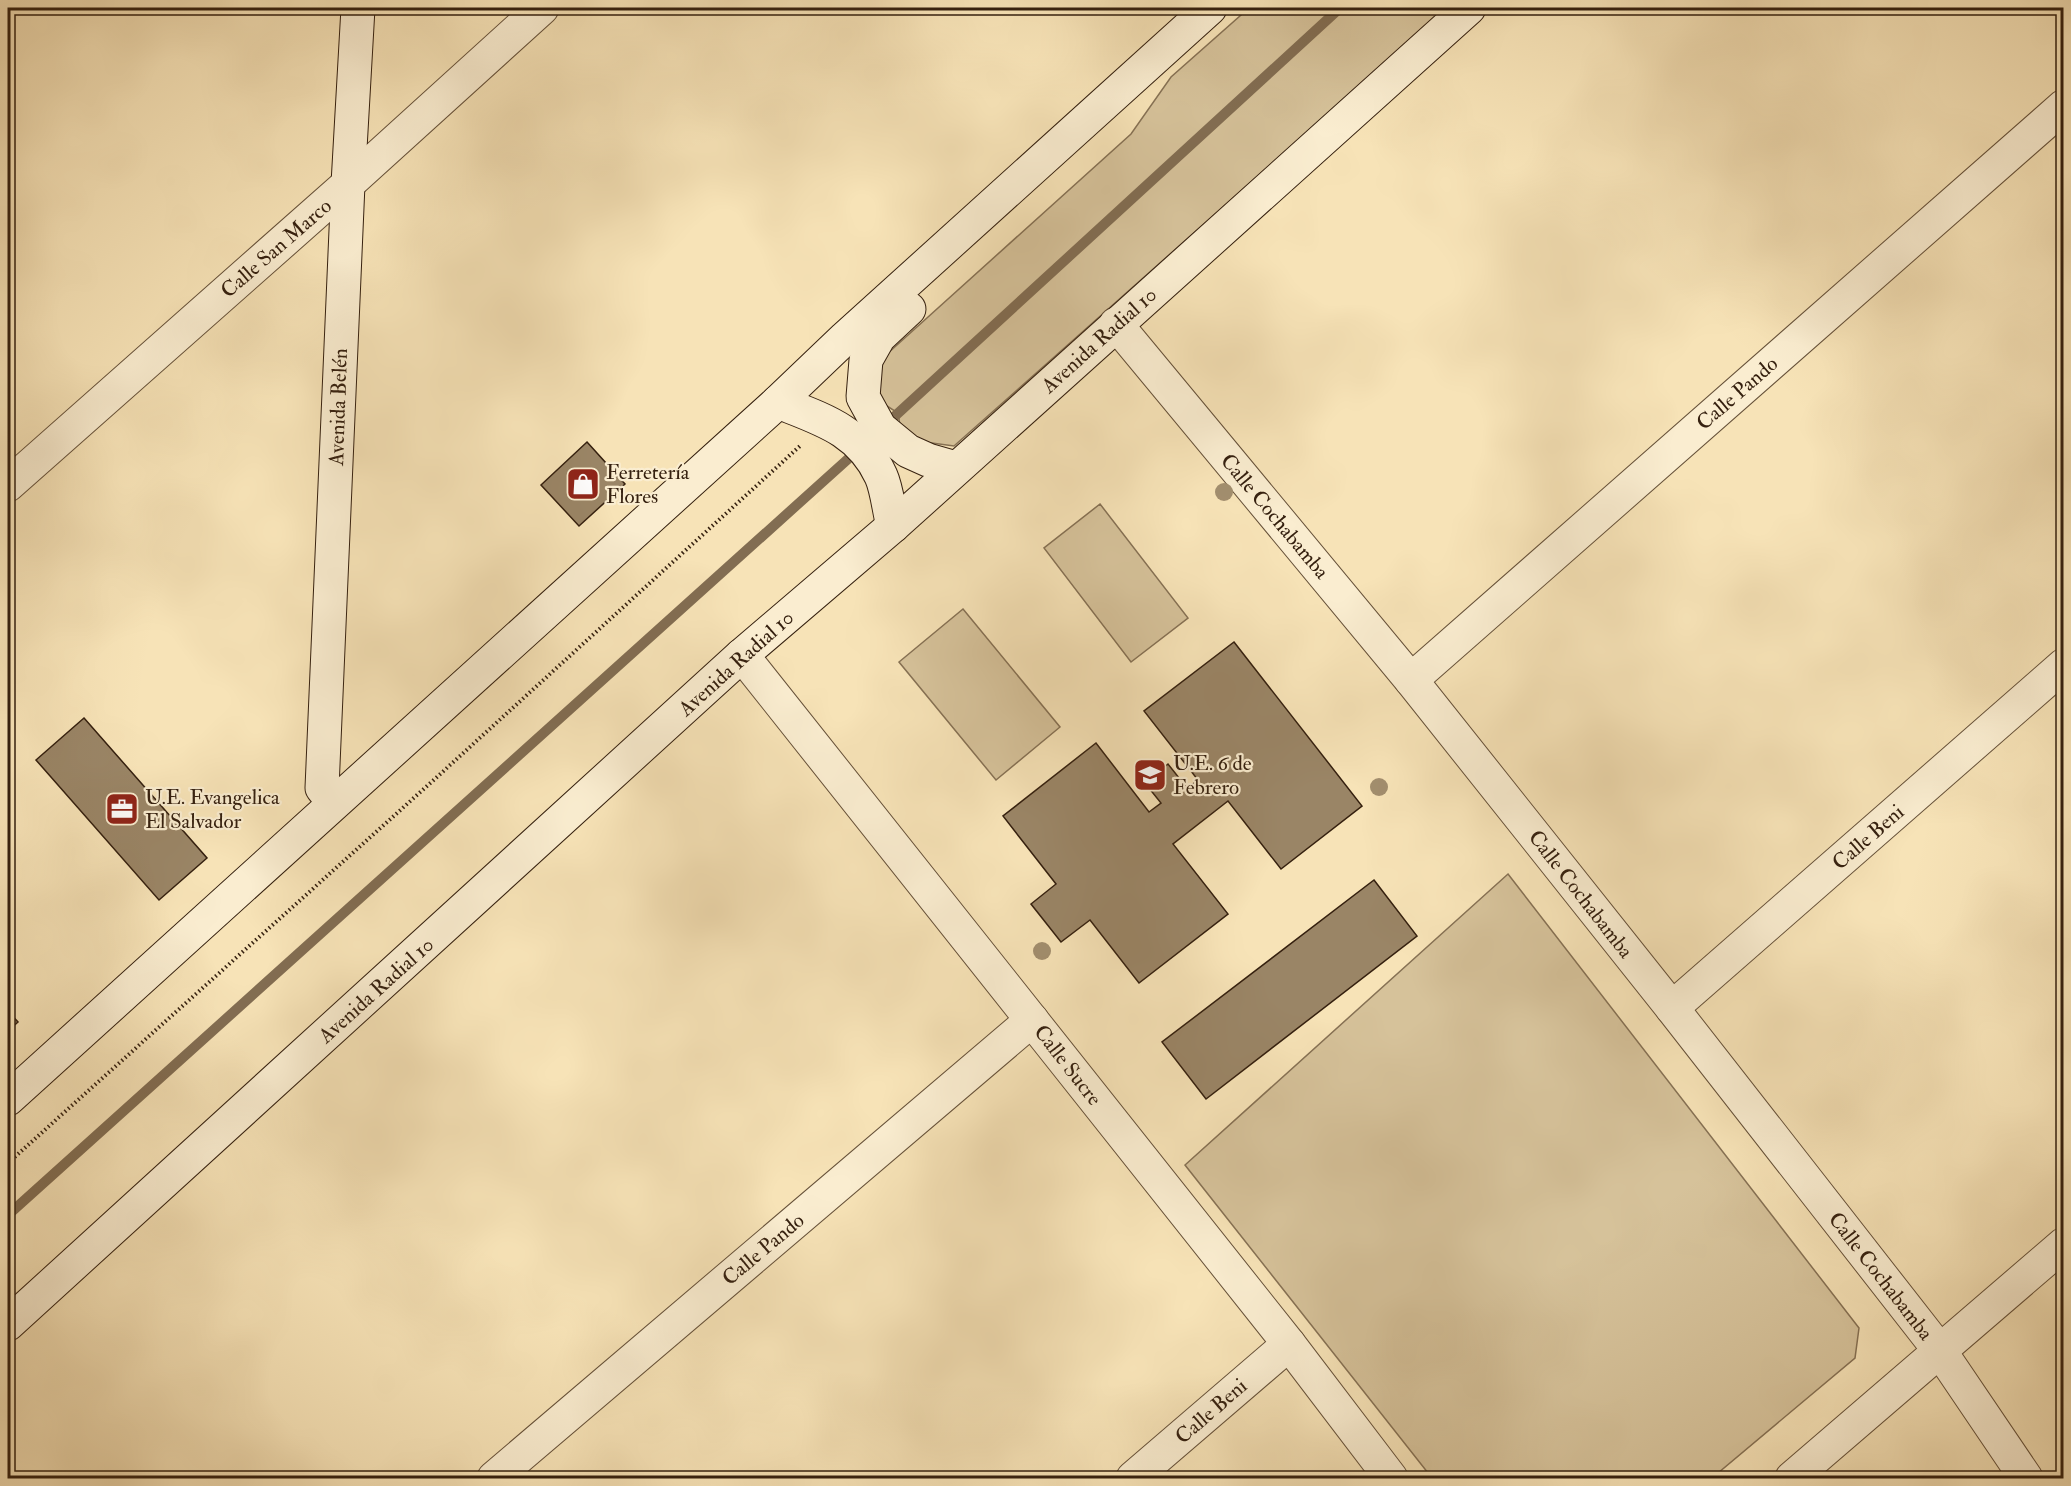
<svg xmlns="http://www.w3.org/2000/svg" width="2071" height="1486" viewBox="0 0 2071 1486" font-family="'IM FELL Double Pica',serif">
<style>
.green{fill:#d6c29a;stroke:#867154;stroke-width:1.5}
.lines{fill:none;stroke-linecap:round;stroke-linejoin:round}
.stream{stroke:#826d52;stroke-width:10}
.building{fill:#9a8566;stroke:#35200f;stroke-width:1.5}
.street-casing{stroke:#665139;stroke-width:35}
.secondary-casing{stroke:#35200f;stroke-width:35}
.path{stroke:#35200f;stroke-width:4;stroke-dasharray:1.5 3;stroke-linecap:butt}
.street{stroke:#faedd0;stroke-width:33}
.secondary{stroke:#faedd0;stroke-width:33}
.tree{fill:#a28e6e}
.labels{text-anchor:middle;stroke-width:4.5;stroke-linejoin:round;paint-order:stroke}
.street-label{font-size:21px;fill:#35200f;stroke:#faedd0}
.poi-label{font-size:21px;fill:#35200f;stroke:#faedd0;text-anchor:start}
</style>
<rect width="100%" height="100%" fill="#f7e3b7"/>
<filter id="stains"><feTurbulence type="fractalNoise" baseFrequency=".00333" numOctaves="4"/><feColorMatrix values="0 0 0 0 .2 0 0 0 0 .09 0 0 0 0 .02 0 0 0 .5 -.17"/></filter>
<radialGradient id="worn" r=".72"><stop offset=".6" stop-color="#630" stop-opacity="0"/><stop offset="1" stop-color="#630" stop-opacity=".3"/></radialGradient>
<g class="green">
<path d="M1249 8H1447L954 446 917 441 901 431 898 413 879 401 877 363 1131 134 1171 77Z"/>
<path d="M1100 504 1188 618 1131 662 1044 548Z"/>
<path d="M963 609 1060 727 996 780 899 662Z"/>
<path d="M1508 874 1859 1328 1855 1358 1712 1478H1432L1185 1165Z"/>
</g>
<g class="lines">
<g class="stream">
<path d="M883 427 1340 8"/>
<path d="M8 1215 858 450"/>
</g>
</g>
<g class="building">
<path d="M587 442 625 484 579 526 541 485Z"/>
<path d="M1234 642 1362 806 1281 869 1228 801 1173 844 1228 914 1139 983 1090 920 1061 942 1031 904 1056 884 1003 816 1096 743 1149 812 1161 803 1145 783 1168 764 1187 788 1198 780 1144 711Z"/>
<path d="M84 718 207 858 159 900 36 760Z"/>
<path d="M1374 880 1417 936 1206 1099 1162 1042Z"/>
<path d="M8 1011 18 1022 8 1031Z"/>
</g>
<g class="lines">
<defs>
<g id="street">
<path d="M1116 324 1411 680 1672 1008 1940 1351 2026 1478"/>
<path d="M8 485 348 184 542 8"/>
<path d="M742 655 1289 1344 1391 1478"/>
<path d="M1411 680 2064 106"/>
<path d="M1672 1008 2064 665"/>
<path d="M494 1478 1032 1020"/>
<path d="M1133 1478 1289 1344"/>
<path d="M1792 1478 2064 1244"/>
</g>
<g id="secondary">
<path d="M909 309 879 337 866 360 863 397 880 428 908 451 928 460 956 468"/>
<path d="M778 402C821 419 860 430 881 476 887 489 889 511 893 526"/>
<path d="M334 803 322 788 348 184 358 8"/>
<path d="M8 1099 778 402 845 338 1210 8"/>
<path d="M8 1324 742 655 893 526 1469 8"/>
</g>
</defs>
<use href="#street" class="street-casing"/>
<use href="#secondary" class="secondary-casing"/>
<path class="path" d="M8 1163 426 787 800 446"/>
<use href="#street" class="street"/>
<use href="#secondary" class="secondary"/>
</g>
<g class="tree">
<circle cx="1224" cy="492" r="9"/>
<circle cx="1379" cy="787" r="9"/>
<circle cx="1042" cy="951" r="9"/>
</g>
<defs>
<symbol id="shop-square" viewBox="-11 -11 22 22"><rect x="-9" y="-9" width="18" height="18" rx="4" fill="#8f2418" stroke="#faedd0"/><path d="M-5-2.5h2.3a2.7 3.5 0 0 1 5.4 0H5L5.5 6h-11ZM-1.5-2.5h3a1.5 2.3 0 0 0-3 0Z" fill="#fff"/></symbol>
<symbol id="school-square" viewBox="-11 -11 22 22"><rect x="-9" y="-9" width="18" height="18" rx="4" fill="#8f2418" stroke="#faedd0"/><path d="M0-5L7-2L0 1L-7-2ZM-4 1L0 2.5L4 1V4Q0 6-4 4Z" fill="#fff"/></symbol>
<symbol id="office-square" viewBox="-11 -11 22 22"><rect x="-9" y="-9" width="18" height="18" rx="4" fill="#8f2418" stroke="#faedd0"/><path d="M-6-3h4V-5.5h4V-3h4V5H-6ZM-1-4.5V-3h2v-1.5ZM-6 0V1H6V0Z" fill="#fff"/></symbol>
</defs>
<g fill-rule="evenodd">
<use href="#shop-square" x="564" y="465" width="38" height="38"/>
<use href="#school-square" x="1131" y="756" width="38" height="38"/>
<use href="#office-square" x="103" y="790" width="38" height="38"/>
</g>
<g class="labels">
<g class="street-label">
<text transform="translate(276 248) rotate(-41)" y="7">Calle San Marco</text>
<text transform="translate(1099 340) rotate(-42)" y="7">Avenida Radial 10</text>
<text transform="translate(1737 393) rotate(-41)" y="7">Calle Pando</text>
<text transform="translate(338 407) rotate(-88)" y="7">Avenida Belén</text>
<text transform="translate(1275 516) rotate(50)" y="7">Calle Cochabamba</text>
<text transform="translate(736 663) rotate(-42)" y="7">Avenida Radial 10</text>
<text transform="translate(1868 837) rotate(-41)" y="7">Calle Beni</text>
<text transform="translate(1581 894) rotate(52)" y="7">Calle Cochabamba</text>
<text transform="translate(376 990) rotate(-42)" y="7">Avenida Radial 10</text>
<text transform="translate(1068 1065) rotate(52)" y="7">Calle Sucre</text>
<text transform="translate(763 1249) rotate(-40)" y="7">Calle Pando</text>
<text transform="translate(1881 1276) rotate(52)" y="7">Calle Cochabamba</text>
<text transform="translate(1211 1411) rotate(-41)" y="7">Calle Beni</text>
</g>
<g class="poi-label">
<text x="606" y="479">Ferretería<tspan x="606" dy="24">Flores</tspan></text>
<text x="1173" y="770">U.E. 6 de<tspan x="1173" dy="24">Febrero</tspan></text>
<text x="145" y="804">U.E. Evangelica<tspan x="145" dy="24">El Salvador</tspan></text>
</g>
</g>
<rect width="2071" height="1486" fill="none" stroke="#f7e3b7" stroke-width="30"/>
<rect x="9" y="9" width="2053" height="1468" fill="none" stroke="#35200f" stroke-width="3"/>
<rect x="15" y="15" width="2041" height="1456" fill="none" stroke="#35200f" stroke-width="1.5"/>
<rect width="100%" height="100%" filter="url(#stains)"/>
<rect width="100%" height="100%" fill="url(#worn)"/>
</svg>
